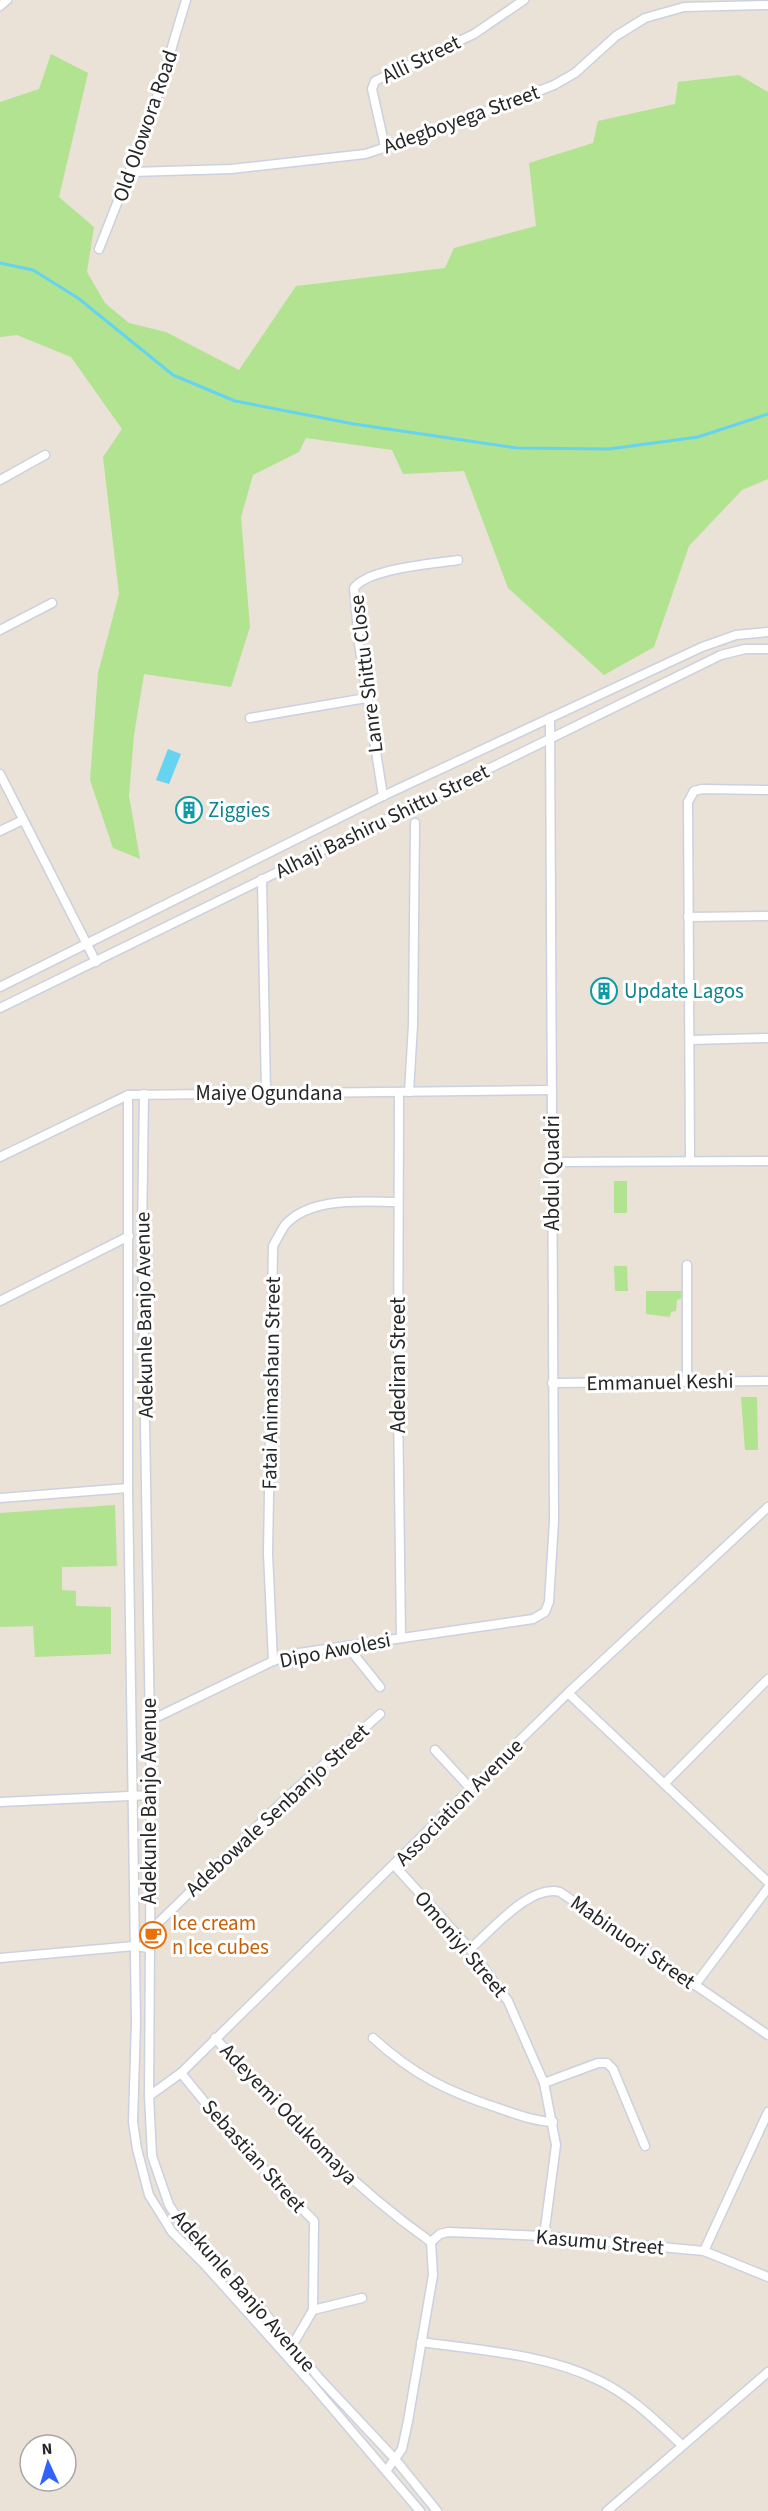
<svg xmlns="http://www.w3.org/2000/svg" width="768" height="2511" viewBox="0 0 768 2511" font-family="'Source Sans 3',sans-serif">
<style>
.green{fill:#b1e391}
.water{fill:#66d3f0}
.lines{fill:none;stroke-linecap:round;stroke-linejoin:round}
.stream{stroke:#66d3f0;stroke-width:3}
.street-casing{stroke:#ccd1e0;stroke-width:11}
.street{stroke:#fff;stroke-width:8}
.labels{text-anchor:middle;stroke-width:6;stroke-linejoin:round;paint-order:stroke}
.street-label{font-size:21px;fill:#262626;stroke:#fff}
.culture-label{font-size:21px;fill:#0d838f;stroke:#fff;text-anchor:start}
.food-label{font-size:21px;fill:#c56008;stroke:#fff;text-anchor:start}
</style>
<rect width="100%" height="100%" fill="#eae1d7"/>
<g class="green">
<path d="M51 54 88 73 59 197 94 227 87 272 105 303 129 323 166 332 239 370 296 286 445 268 454 248 536 226 529 163 593 143 598 121 675 104 678 82 739 75 768 92V479L742 490 689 546 654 647 604 675 508 588 464 471 403 474 392 450 306 438 299 452 253 475 241 517 250 627 231 687 144 674 134 735 129 796 140 859 113 848 90 780 98 673 119 594 103 457 122 429 71 357 17 335 0 337V102L39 89Z"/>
<rect x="614" y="1181" width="13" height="32"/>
<path d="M614 1266H627L628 1291H615Z"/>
<path d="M646 1291H682L681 1299 677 1300 676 1311 671 1312 670 1317 646 1314Z"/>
<path d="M741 1397H757L758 1450H745Z"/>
<path d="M115 1505 117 1566 62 1567V1590L76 1591V1606L111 1607V1654L35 1657 33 1626 0 1627V1513Z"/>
</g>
<path class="water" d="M168 749 181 754 169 784 156 780Z"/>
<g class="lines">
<path class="stream" d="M0 263 33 270 78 298 173 375 235 401 354 424 517 448 609 449 698 437 768 414"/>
<defs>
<g id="street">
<path d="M0 6 7 0"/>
<path d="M385 147 372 89 375 81 474 34 524 0"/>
<path d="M132 172 231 169 365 154 433 132 554 85 575 73 616 36 645 18 684 7 768 5"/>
<path d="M99 249 151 117 186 0"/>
<path d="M0 480 45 455"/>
<path d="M0 630 52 603"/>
<path d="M250 718 366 698"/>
<path d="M0 774 96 962"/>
<path d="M383 796 359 644 354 588C369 568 433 564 458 560"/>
<path d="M0 831 23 820"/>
<path d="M262 879 266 1093"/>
<path d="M688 917 768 916"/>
<path d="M0 987 383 796 702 647 736 635 768 632"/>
<path d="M0 1008 721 655 745 649H768"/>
<path d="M690 1040 768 1038"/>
<path d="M399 1092 398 1402 401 1638"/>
<path d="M409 1092 413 1025 415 823"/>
<path d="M144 1094 142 1235 151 1795 149 2096 152 2156 169 2205 188 2234 263 2311 320 2379 395 2459 437 2511"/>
<path d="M128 1095V1488L136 2022 133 2122 137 2149 149 2195 172 2232 206 2266 310 2382 420 2511"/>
<path d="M0 1157 128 1095 552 1090"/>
<path d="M690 1161 688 802 694 791 702 789 768 790"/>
<path d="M553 1162 768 1161"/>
<path d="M687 1265V1382"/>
<path d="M0 1301 129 1236"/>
<path d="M552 1383 768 1381"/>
<path d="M0 1498 128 1488"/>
<path d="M347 1646 380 1687"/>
<path d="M273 1661 268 1554 273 1246C277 1239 281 1231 285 1225 311 1196 363 1202 398 1202"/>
<path d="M568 1693 768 1882"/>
<path d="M149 1721 273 1661 299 1653 533 1619 545 1612 549 1602 554 1521 550 718"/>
<path d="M435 1750 471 1789"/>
<path d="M665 1783 768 1679"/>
<path d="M0 1802 151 1795"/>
<path d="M395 1866 470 1949 508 2001 544 2083 556 2145 544 2236"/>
<path d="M149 1932 285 1799 380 1714"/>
<path d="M470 1949C492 1930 530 1884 560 1892L768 2035"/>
<path d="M0 1958 134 1946 149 1948"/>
<path d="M695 1985 768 1888"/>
<path d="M215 2038C285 2114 346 2182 431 2242L433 2275 408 2421 402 2449 386 2471"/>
<path d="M373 2038C414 2075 446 2091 498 2108 516 2114 533 2121 553 2122"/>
<path d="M181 2073 234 2138 314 2221 313 2310 292 2346"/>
<path d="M544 2083 598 2063H607L613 2069 645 2146"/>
<path d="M149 2096 181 2073 568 1693 768 1507"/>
<path d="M431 2242 440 2234 448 2232 544 2236 704 2251 768 2277"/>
<path d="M704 2251 768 2112"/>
<path d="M313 2310 362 2298"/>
<path d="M421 2342C479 2350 545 2354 598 2380 630 2395 656 2421 682 2445"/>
<path d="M607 2511 768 2372"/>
</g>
</defs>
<use href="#street" class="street-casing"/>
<use href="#street" class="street"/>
</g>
<defs>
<symbol id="building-ring" viewBox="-11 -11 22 22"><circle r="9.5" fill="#fff" stroke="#0f9aa8" stroke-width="1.5"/><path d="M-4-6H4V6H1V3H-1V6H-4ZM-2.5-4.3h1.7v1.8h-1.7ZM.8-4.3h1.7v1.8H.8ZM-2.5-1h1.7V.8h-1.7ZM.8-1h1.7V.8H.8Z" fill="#0f9aa8"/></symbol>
<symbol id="cafe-ring" viewBox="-11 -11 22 22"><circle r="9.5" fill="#fff" stroke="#e8710a" stroke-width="1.5"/><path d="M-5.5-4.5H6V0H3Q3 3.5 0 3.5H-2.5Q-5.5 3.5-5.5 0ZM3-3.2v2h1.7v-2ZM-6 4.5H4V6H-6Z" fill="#e8710a"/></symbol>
</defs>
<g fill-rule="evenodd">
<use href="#building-ring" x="174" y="795" width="30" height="30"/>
<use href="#building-ring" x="589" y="976" width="30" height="30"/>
<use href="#cafe-ring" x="138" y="1920" width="30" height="30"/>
</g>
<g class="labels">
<g class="street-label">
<text transform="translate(421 59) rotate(-26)" y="7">Alli Street</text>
<text transform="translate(461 119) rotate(-20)" y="7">Adegboyega Street</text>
<text transform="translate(145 126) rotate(-71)" y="7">Old Olowora Road</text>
<text transform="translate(366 674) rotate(-97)" y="7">Lanre Shittu Close</text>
<text transform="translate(382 821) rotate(-26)" y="7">Alhaji Bashiru Shittu Street</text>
<text x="269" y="1100">Maiye Ogundana</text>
<text transform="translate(552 1173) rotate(-90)" y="7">Abdul Quadri</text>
<text transform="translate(144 1315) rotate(-91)" y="7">Adekunle Banjo Avenue</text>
<text transform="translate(398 1365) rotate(-90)" y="7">Adediran Street</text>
<text transform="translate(660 1382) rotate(-1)" y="7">Emmanuel Keshi</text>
<text transform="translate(271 1383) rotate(-89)" y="7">Fatai Animashaun Street</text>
<text transform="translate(335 1650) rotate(-11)" y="7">Dipo Awolesi</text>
<text transform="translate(149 1801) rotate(-90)" y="7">Adekunle Banjo Avenue</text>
<text transform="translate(459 1802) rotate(-45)" y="7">Association Avenue</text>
<text transform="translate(277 1810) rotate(-43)" y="7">Adebowale Senbanjo Street</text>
<text transform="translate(633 1942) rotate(35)" y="7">Mabinuori Street</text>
<text transform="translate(461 1944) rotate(50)" y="7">Omoniyi Street</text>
<text transform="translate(289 2114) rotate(46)" y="7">Adeyemi Odukomaya</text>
<text transform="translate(254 2156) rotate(48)" y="7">Sebastian Street</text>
<text transform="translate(600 2242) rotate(5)" y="7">Kasumu Street</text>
<text transform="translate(244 2291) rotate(49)" y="7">Adekunle Banjo Avenue</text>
</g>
<g class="culture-label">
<text x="208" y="817">Ziggies</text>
<text x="624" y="998">Update Lagos</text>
</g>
<g class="food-label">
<text x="172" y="1930">Ice cream<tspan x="172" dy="24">n Ice cubes</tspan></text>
</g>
</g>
<g transform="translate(48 2463) rotate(356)"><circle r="28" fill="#ffffff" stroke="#a8a8a8" stroke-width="1.5"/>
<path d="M0-4.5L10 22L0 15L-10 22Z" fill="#3162fd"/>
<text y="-9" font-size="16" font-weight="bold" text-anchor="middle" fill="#262626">N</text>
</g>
</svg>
